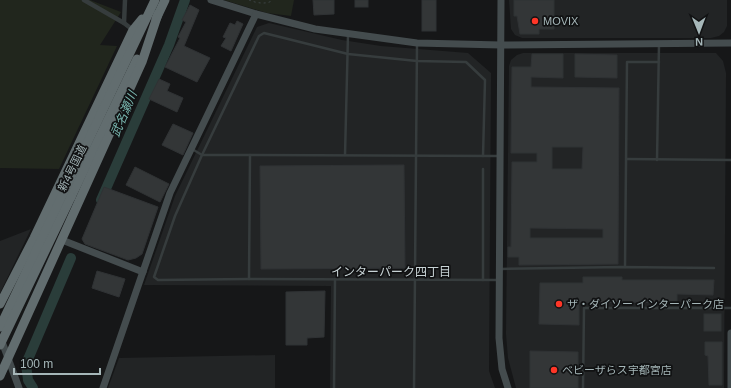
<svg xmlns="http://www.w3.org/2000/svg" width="731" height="388" viewBox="0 0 731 388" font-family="Helvetica,'Noto Sans JP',sans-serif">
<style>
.built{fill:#222425}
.green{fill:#21261d}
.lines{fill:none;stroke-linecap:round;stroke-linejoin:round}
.river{stroke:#2a3d3a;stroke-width:10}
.building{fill:#333637;stroke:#2f3234;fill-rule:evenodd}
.path{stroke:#3c4344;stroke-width:1;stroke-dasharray:2 3;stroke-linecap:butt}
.lane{stroke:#363c3d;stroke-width:2.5}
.street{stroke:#363c3d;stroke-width:4.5}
.secondary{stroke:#444c4e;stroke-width:7}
.highway{stroke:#626d6f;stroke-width:9}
.highway-bridge{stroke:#626d6f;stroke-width:9}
.poi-dot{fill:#ff3627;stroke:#111213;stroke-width:1.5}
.labels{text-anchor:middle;stroke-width:3.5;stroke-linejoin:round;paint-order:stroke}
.poi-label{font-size:11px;fill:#a6b7b9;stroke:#111213;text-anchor:start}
.street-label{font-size:11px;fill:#a6b7b9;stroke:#111213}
.water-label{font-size:12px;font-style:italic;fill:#7ab7b0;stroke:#111213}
.neighbourhood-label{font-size:12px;fill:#c8d3d5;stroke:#111213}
</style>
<rect width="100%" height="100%" fill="#161718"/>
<g class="built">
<path d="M509 0H727V26L724 32 719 36 711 38H522L515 35 511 29Z"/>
<path d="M269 23 342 40 381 46 468 53 491 73 489 371 495 388H330L331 286 144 285 175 196 257 27Z"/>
<path d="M523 53H716L723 61 726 73 724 388H516L508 358 506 334 509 66 511 60 517 55Z"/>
<path d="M31 229 0 293V241Z"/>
<path d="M275 355V388H108L119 358Z"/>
</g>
<g class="green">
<path d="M0 0H90L121 12 100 45 117 46 59 169 0 168Z"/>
<path d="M224 0H294L291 16 267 13Z"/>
</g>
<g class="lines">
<g class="river">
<path d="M101 200 169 45 185 0"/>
<path d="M33 388 28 380 26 364 71 258"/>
</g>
</g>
<g class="building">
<path d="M313 0H334V14L314 15Z"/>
<rect x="355" y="0" width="13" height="7"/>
<rect x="422" y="0" width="14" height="31"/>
<path d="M514 0H554V29H539V34H520L517 16H514Z"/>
<path d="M190 5 199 10 184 46 210 58 197 82 165 67 180 38 178 37 186 22 182 20Z"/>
<path d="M237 21 243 24 231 51 221 46 226 38 223 37 230 23 235 25Z"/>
<path d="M532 54H563V78L531 77V87L619 88 618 264 519 265V257H508V247H511L512 162H537V153H511L512 67H531ZM552 147H583L582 169H552ZM530 228 603 229V238H530Z"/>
<path d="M575 54 617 55V78L575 77Z"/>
<path d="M159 79 170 84 167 91 183 98 177 112 149 99Z"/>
<path d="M173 124 193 133 183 155 162 145Z"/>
<path d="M404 165 405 268 261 269 260 166Z"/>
<path d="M135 167 169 184 160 202 126 185Z"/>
<path d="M104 187 158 207 142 254 136 258 128 260 85 244 82 239Z"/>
<path d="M97 271 125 279 119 297 92 288Z"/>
<path d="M583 277H622V280H714L713 295 677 294V303L622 302 579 303V325L539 324 540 283H583Z"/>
<path d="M325 291 324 337 307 338V345H286V292Z"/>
<rect x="704" y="314" width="17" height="17"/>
<path d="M705 342H722V385H709L708 356 705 355Z"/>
<path d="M530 351 578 352V388H530Z"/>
</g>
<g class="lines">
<path class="path" d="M249 0C256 3 267 5 273 0"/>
<g class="lane">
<path d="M192 149 202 155H250"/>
<path d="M345 155 348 35"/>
<path d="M627 159 731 160"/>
<path d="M657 160 659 44"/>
<path d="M625 267 627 62H659"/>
<path d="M500 269 621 267 714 268"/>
<path d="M249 279 158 280 154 277 175 216 202 155 259 36 264 33 348 54 417 61 466 62 485 80 483 156"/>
<path d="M483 280V169"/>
<path d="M499 280 249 279 250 155 499 156"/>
<path d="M334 388 335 279"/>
<path d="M414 388 417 45"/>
<path d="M583 388 584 308H731"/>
</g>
<g class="street">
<path d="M84 0 124 23 133 30"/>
<path d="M124 23 125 0"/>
</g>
<g class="secondary">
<path d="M211 0 256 14"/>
<path d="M501 0 499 338 502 369 508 388"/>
<path d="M62 240 143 272"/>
<path d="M1 339 19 388"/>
<path d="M103 388 170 193 256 14 315 29 417 43 501 45 731 43"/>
<path d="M731 388V333"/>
</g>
<g class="highway">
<path d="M156 19 165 0"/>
<path d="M71 197 137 59"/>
<path d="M0 304 34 238 133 30 142 19"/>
<path d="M0 327 155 0"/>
<path d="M0 376 142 62 158 14"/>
</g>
<path class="highway-bridge" d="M0 345 71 197"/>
</g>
<g class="poi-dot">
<circle cx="535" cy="21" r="4"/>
<circle cx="559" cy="304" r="4"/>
<circle cx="554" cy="370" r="4"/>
</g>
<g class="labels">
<g class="poi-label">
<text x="543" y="25">MOVIX</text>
<text x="567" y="308">ザ・ダイソー インターパーク店</text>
<text x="562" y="374">ベビーザらス宇都宮店</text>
</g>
<g class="street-label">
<text transform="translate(72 168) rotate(-64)" y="4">新4号国道</text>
</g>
<g class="water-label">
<text transform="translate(124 114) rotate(-67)" y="4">武名瀬川</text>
</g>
<g class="neighbourhood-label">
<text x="391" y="276">インターパーク四丁目</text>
</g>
</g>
<g transform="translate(699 32) rotate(179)" stroke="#111213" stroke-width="3" paint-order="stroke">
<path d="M0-3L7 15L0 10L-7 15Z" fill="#a6b7b9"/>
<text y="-6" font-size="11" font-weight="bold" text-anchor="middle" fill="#a6b7b9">N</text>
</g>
<path d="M14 368v6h86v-6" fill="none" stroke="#a6b7b9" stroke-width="2"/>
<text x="20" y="368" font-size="12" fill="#a6b7b9" stroke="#111213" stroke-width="3" paint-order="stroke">100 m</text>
</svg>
